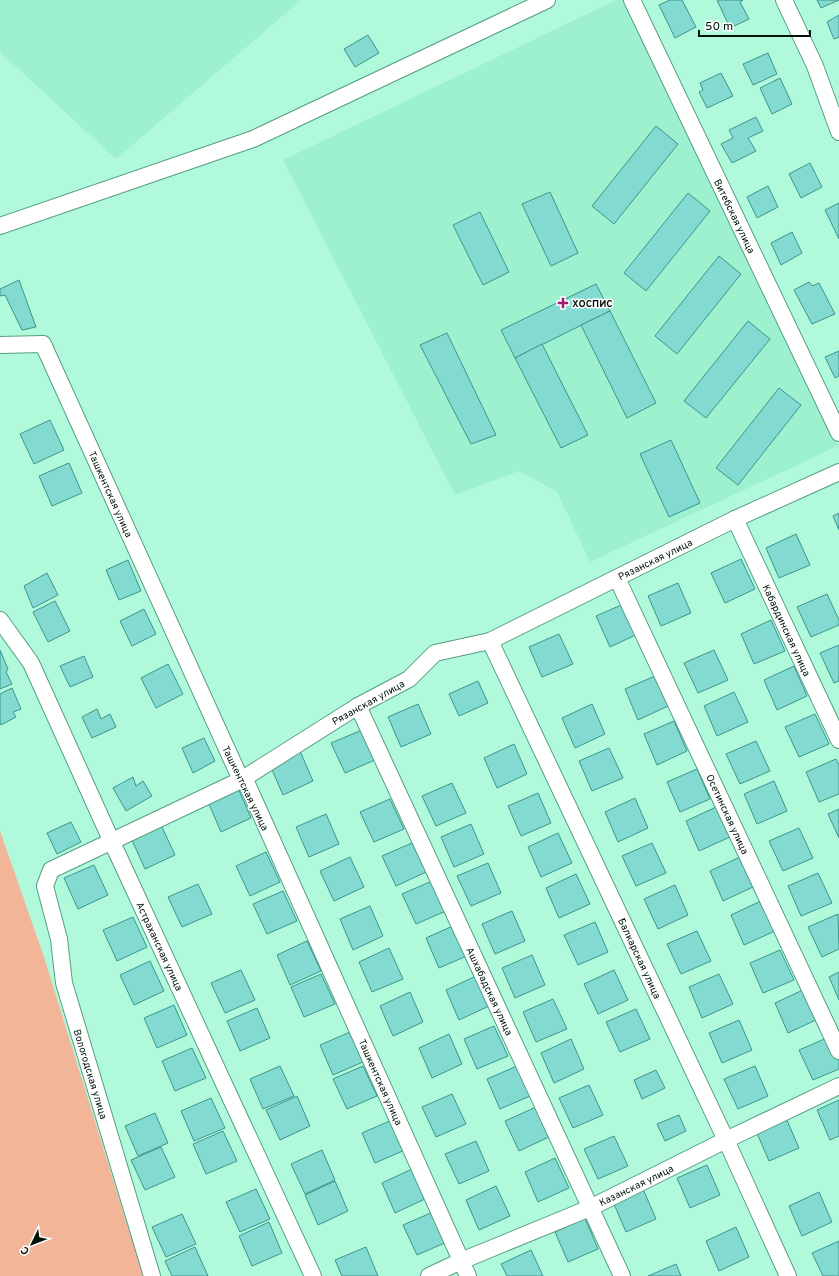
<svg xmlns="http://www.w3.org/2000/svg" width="839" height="1276" viewBox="0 0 839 1276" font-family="Overpass,sans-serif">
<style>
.built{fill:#9df1ce}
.green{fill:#f3b597}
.building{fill:#83dad0;stroke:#3c958c}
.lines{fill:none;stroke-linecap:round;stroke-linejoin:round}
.minor-casing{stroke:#569e82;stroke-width:18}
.minor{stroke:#fff;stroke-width:16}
.poi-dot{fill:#9d1c70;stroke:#fff;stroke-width:1.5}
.labels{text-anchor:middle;stroke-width:3;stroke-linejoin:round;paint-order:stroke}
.street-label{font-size:10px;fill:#00130b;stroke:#fff}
.poi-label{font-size:10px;font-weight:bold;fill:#00130b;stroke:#fff;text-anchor:start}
</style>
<rect width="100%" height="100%" fill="#b0fadb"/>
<g class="built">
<path d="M0 0H301L116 159 0 52Z"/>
<path d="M616 0H623L838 446 590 562 557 492 519 471 455 495 283 160Z"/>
</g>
<path class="green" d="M0 831 44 957 143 1276H0Z"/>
<g class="building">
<path d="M670 0H682L696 27 675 38 659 5Z"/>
<path d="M717 0H743L740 2 749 19 730 28Z"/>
<path d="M817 0H839L821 8Z"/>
<path d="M839 15V37L834 39 827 22Z"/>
<path d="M368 35 379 53 355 67 344 49Z"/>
<path d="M768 53 777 74 753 85 743 64Z"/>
<path d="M721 73 733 96 707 108 699 92 703 90 700 83Z"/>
<path d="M780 78 792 104 772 114 760 88Z"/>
<path d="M756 117 763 131 748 138 756 151 732 163 721 144 733 138 729 130Z"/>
<path d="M656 126 678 144 614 224 592 206Z"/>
<path d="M810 163 822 187 801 198 789 174Z"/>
<path d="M768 186 778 207 757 218 747 197Z"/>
<path d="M550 192 578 253 551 266 522 204Z"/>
<path d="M688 193 710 211 646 291 624 273Z"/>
<path d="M839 203V239L825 210Z"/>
<path d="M480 212 509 272 483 285 453 225Z"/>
<path d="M792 232 802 253 781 265 771 243Z"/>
<path d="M719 256 741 274 677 354 655 336Z"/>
<path d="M19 280 36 327 22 330 5 295 0 296V289Z"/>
<path d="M809 282 812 286 819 283 835 314 812 324 794 290Z"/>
<path d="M596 284 610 311 515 358 501 330Z"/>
<path d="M610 311 656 403 627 418 581 325Z"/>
<path d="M748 321 770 339 706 418 684 401Z"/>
<path d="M447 333 496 435 471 444 420 345Z"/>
<path d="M542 344 588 435 561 448 515 358Z"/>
<path d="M839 351V376L835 378 825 357Z"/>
<path d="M779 388 801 405 738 485 716 468Z"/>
<path d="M50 420 64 450 34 464 20 434Z"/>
<path d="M671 440 700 503 669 517 640 454Z"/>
<path d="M69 463 82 493 52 506 39 476Z"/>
<path d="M839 513V530L833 516Z"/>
<path d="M796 534 810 565 779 578 766 548Z"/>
<path d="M741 559 755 589 725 603 711 573Z"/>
<path d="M128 560 141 591 119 600 106 570Z"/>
<path d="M47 573 58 595 33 608 24 586Z"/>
<path d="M678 583 691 613 661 626 648 596Z"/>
<path d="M827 594 839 620V625L811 637 797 607Z"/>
<path d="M55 601 70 631 48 642 33 612Z"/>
<path d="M626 603 640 633 610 647 596 616Z"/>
<path d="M144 609 156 634 132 646 120 621Z"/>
<path d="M771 620 785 651 754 664 741 634Z"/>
<path d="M559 634 573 664 542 677 529 647Z"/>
<path d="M839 645V681L834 683 820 653Z"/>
<path d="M0 650 8 669 6 672 12 684 0 689Z"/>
<path d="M714 650 728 680 698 693 684 663Z"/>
<path d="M84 656 93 677 70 687 60 666Z"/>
<path d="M168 664 183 694 156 708 141 678Z"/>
<path d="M794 666 807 696 777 710 764 680Z"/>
<path d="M655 676 668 706 638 720 625 689Z"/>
<path d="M478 681 488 703 459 716 449 694Z"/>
<path d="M12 688 21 709 13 712 16 717 1 725 0 722V694Z"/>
<path d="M734 692 748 722 717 736 704 706Z"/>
<path d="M418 704 431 734 401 747 388 717Z"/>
<path d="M592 704 605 734 575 748 562 718Z"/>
<path d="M97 709 101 719 110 714 116 727 92 738 82 717Z"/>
<path d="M815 714 829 744 799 757 785 727Z"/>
<path d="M674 721 687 751 657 765 644 734Z"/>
<path d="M362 730 375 760 345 773 331 743Z"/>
<path d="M204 738 215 761 193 773 182 748Z"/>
<path d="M756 741 770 771 740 784 726 754Z"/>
<path d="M514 744 527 774 497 788 484 758Z"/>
<path d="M609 748 623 778 592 791 579 761Z"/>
<path d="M300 751 313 781 283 795 270 765Z"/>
<path d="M836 759 839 765V794L819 802 806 772Z"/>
<path d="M697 769 710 799 680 812 667 782Z"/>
<path d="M133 777 136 786 143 781 152 796 126 811 113 788Z"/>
<path d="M774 781 787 811 757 824 744 794Z"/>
<path d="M452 783 466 813 436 826 422 796Z"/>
<path d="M238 788 251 818 221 832 208 802Z"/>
<path d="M538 793 551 823 521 836 508 806Z"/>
<path d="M635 798 648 828 618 842 605 812Z"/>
<path d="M390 799 404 829 374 842 360 812Z"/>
<path d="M716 807 730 837 699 851 686 821Z"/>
<path d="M839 809V838L828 814Z"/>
<path d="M326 814 339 844 309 857 296 827Z"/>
<path d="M71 822 81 842 57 854 47 833Z"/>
<path d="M471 824 484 854 454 867 441 837Z"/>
<path d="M161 825 175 855 145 869 131 838Z"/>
<path d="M799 828 813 858 783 871 769 841Z"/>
<path d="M558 833 572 863 541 877 528 847Z"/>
<path d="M412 843 426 872 396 886 382 856Z"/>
<path d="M652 843 666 873 636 886 622 856Z"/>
<path d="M266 852 280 882 250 896 236 866Z"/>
<path d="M350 857 364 887 334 901 320 871Z"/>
<path d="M740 857 753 887 723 901 710 871Z"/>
<path d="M488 863 501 893 471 906 457 876Z"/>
<path d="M94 865 108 895 78 909 64 878Z"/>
<path d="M818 873 832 903 801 916 788 886Z"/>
<path d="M576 874 590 904 559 918 546 888Z"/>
<path d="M432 881 446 911 416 924 402 894Z"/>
<path d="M198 884 212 914 182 927 168 897Z"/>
<path d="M675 885 688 915 658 929 644 899Z"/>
<path d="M283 891 297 921 267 934 253 904Z"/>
<path d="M761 901 775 931 744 945 731 915Z"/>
<path d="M370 906 383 936 353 950 340 919Z"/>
<path d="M512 911 525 941 495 954 482 924Z"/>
<path d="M838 914 839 949 822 957 808 927Z"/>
<path d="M133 917 147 947 117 961 103 930Z"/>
<path d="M595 922 608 952 578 965 564 935Z"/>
<path d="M455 925 469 955 439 968 426 938Z"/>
<path d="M697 931 711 961 681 974 667 944Z"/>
<path d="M307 941 321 971 290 985 277 955Z"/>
<path d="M389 948 403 979 372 992 359 962Z"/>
<path d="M780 950 794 980 763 993 750 963Z"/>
<path d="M532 955 545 985 515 998 502 968Z"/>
<path d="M150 961 164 991 134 1005 120 975Z"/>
<path d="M241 970 255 1000 225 1013 211 983Z"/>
<path d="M614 970 628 1000 598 1014 584 984Z"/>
<path d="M839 972V1000L829 977Z"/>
<path d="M321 974 335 1004 304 1017 291 987Z"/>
<path d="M719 974 733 1004 702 1018 689 987Z"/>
<path d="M476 976 489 1006 459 1020 446 990Z"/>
<path d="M805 989 818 1019 788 1033 775 1003Z"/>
<path d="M410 992 423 1022 393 1036 380 1006Z"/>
<path d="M553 999 567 1029 536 1042 523 1012Z"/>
<path d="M174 1005 187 1035 157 1048 144 1018Z"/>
<path d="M257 1008 270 1038 240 1051 227 1021Z"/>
<path d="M636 1009 650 1039 620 1052 606 1022Z"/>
<path d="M739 1020 752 1050 722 1063 709 1033Z"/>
<path d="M494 1026 508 1056 477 1069 464 1039Z"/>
<path d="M350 1032 363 1062 333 1075 320 1045Z"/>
<path d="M449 1034 462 1064 432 1078 419 1048Z"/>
<path d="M829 1037 839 1058V1069L813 1080 799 1050Z"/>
<path d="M571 1039 584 1069 554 1083 541 1053Z"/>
<path d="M192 1048 206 1078 175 1091 162 1061Z"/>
<path d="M280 1066 294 1096 263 1109 250 1079Z"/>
<path d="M363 1066 377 1096 347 1109 333 1079Z"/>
<path d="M517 1066 530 1096 500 1109 487 1079Z"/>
<path d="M755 1066 768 1096 738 1109 724 1079Z"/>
<path d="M656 1070 665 1088 642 1099 634 1080Z"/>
<path d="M589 1085 603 1115 573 1128 559 1098Z"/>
<path d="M452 1094 466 1124 436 1137 422 1107Z"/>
<path d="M297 1096 310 1126 280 1140 266 1110Z"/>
<path d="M211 1098 225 1128 194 1141 181 1111Z"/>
<path d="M839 1100V1136L830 1140 817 1110Z"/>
<path d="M536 1107 549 1137 519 1151 505 1121Z"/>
<path d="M155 1113 168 1143 138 1156 125 1126Z"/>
<path d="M679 1115 686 1131 665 1141 657 1124Z"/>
<path d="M786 1118 799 1148 769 1161 756 1131Z"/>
<path d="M392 1120 405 1150 375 1163 362 1133Z"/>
<path d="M223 1131 237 1161 206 1174 193 1144Z"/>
<path d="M614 1136 628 1166 598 1179 584 1149Z"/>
<path d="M476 1141 489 1171 459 1184 445 1154Z"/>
<path d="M161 1147 175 1177 145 1190 131 1160Z"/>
<path d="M322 1150 335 1180 305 1194 291 1164Z"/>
<path d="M555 1158 569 1188 538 1202 525 1172Z"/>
<path d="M707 1165 720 1195 690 1208 677 1178Z"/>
<path d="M412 1169 425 1199 395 1213 382 1183Z"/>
<path d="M335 1181 348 1211 318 1225 305 1195Z"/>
<path d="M496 1186 510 1216 479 1230 466 1200Z"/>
<path d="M256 1189 270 1219 240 1232 226 1202Z"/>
<path d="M643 1189 656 1219 626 1232 613 1202Z"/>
<path d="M819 1192 832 1222 802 1236 789 1206Z"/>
<path d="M433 1212 447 1242 417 1255 403 1225Z"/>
<path d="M182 1214 196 1244 166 1257 152 1227Z"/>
<path d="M585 1218 598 1249 568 1262 555 1232Z"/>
<path d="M269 1222 282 1253 252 1266 239 1236Z"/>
<path d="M736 1227 749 1257 719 1271 706 1241Z"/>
<path d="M839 1241V1276H823L812 1253Z"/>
<path d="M195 1247 208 1276H172L165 1261Z"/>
<path d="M366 1247 378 1276H342L335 1260Z"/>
<path d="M531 1250 543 1276H507L501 1264Z"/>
<path d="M676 1264 681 1276H648Z"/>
</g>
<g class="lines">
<defs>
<g id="minor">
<path d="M632 0 839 433"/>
<path d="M784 0 815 66 839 132"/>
<path d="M0 226 253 139 547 0"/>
<path d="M0 345 43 344 241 780 247 784 468 1276"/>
<path d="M735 519 839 740"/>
<path d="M617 578 839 1051"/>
<path d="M0 620 31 663 111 840 313 1276"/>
<path d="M490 641 726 1140 788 1276"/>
<path d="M358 706 622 1276"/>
<path d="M152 1276 64 983 59 939 45 886 51 870 241 780 358 706 409 679 435 653 490 641 735 519 839 472"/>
<path d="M429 1276 461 1261 590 1208 726 1140 839 1086"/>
</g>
</defs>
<use href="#minor" class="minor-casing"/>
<use href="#minor" class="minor"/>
</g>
<path class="poi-dot" d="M561 297h4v4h4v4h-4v4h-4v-4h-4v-4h4z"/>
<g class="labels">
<g class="street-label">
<text transform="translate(735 216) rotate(64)" y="4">Витебская улица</text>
<text transform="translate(111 494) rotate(66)" y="4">Ташкентская улица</text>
<text transform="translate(655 559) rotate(-26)" y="4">Рязанская улица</text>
<text transform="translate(787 630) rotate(65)" y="4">Кабардинская улица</text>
<text transform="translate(368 702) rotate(-29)" y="4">Рязанская улица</text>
<text transform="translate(246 788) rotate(64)" y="4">Ташкентская улица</text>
<text transform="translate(728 814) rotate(65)" y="4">Осетинская улица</text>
<text transform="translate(160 946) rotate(65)" y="4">Астраханская улица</text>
<text transform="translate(640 958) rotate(65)" y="4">Балкарская улица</text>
<text transform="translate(490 991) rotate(65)" y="4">Ашхабадская улица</text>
<text transform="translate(91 1074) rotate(73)" y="4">Вологодская улица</text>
<text transform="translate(381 1082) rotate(66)" y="4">Ташкентская улица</text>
<text transform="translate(636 1185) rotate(-26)" y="4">Казанская улица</text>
</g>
<g class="poi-label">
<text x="572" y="307">ХОСПИС</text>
</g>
</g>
<g transform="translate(32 1244) rotate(227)" stroke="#ffffff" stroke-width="3" paint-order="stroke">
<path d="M0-3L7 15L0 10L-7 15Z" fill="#00130b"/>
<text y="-6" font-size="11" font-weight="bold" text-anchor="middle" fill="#00130b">С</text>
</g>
<path d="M699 30v6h111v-6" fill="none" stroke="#00130b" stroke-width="2"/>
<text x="705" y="30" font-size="12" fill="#00130b" stroke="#ffffff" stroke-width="3" paint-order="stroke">50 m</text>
</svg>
